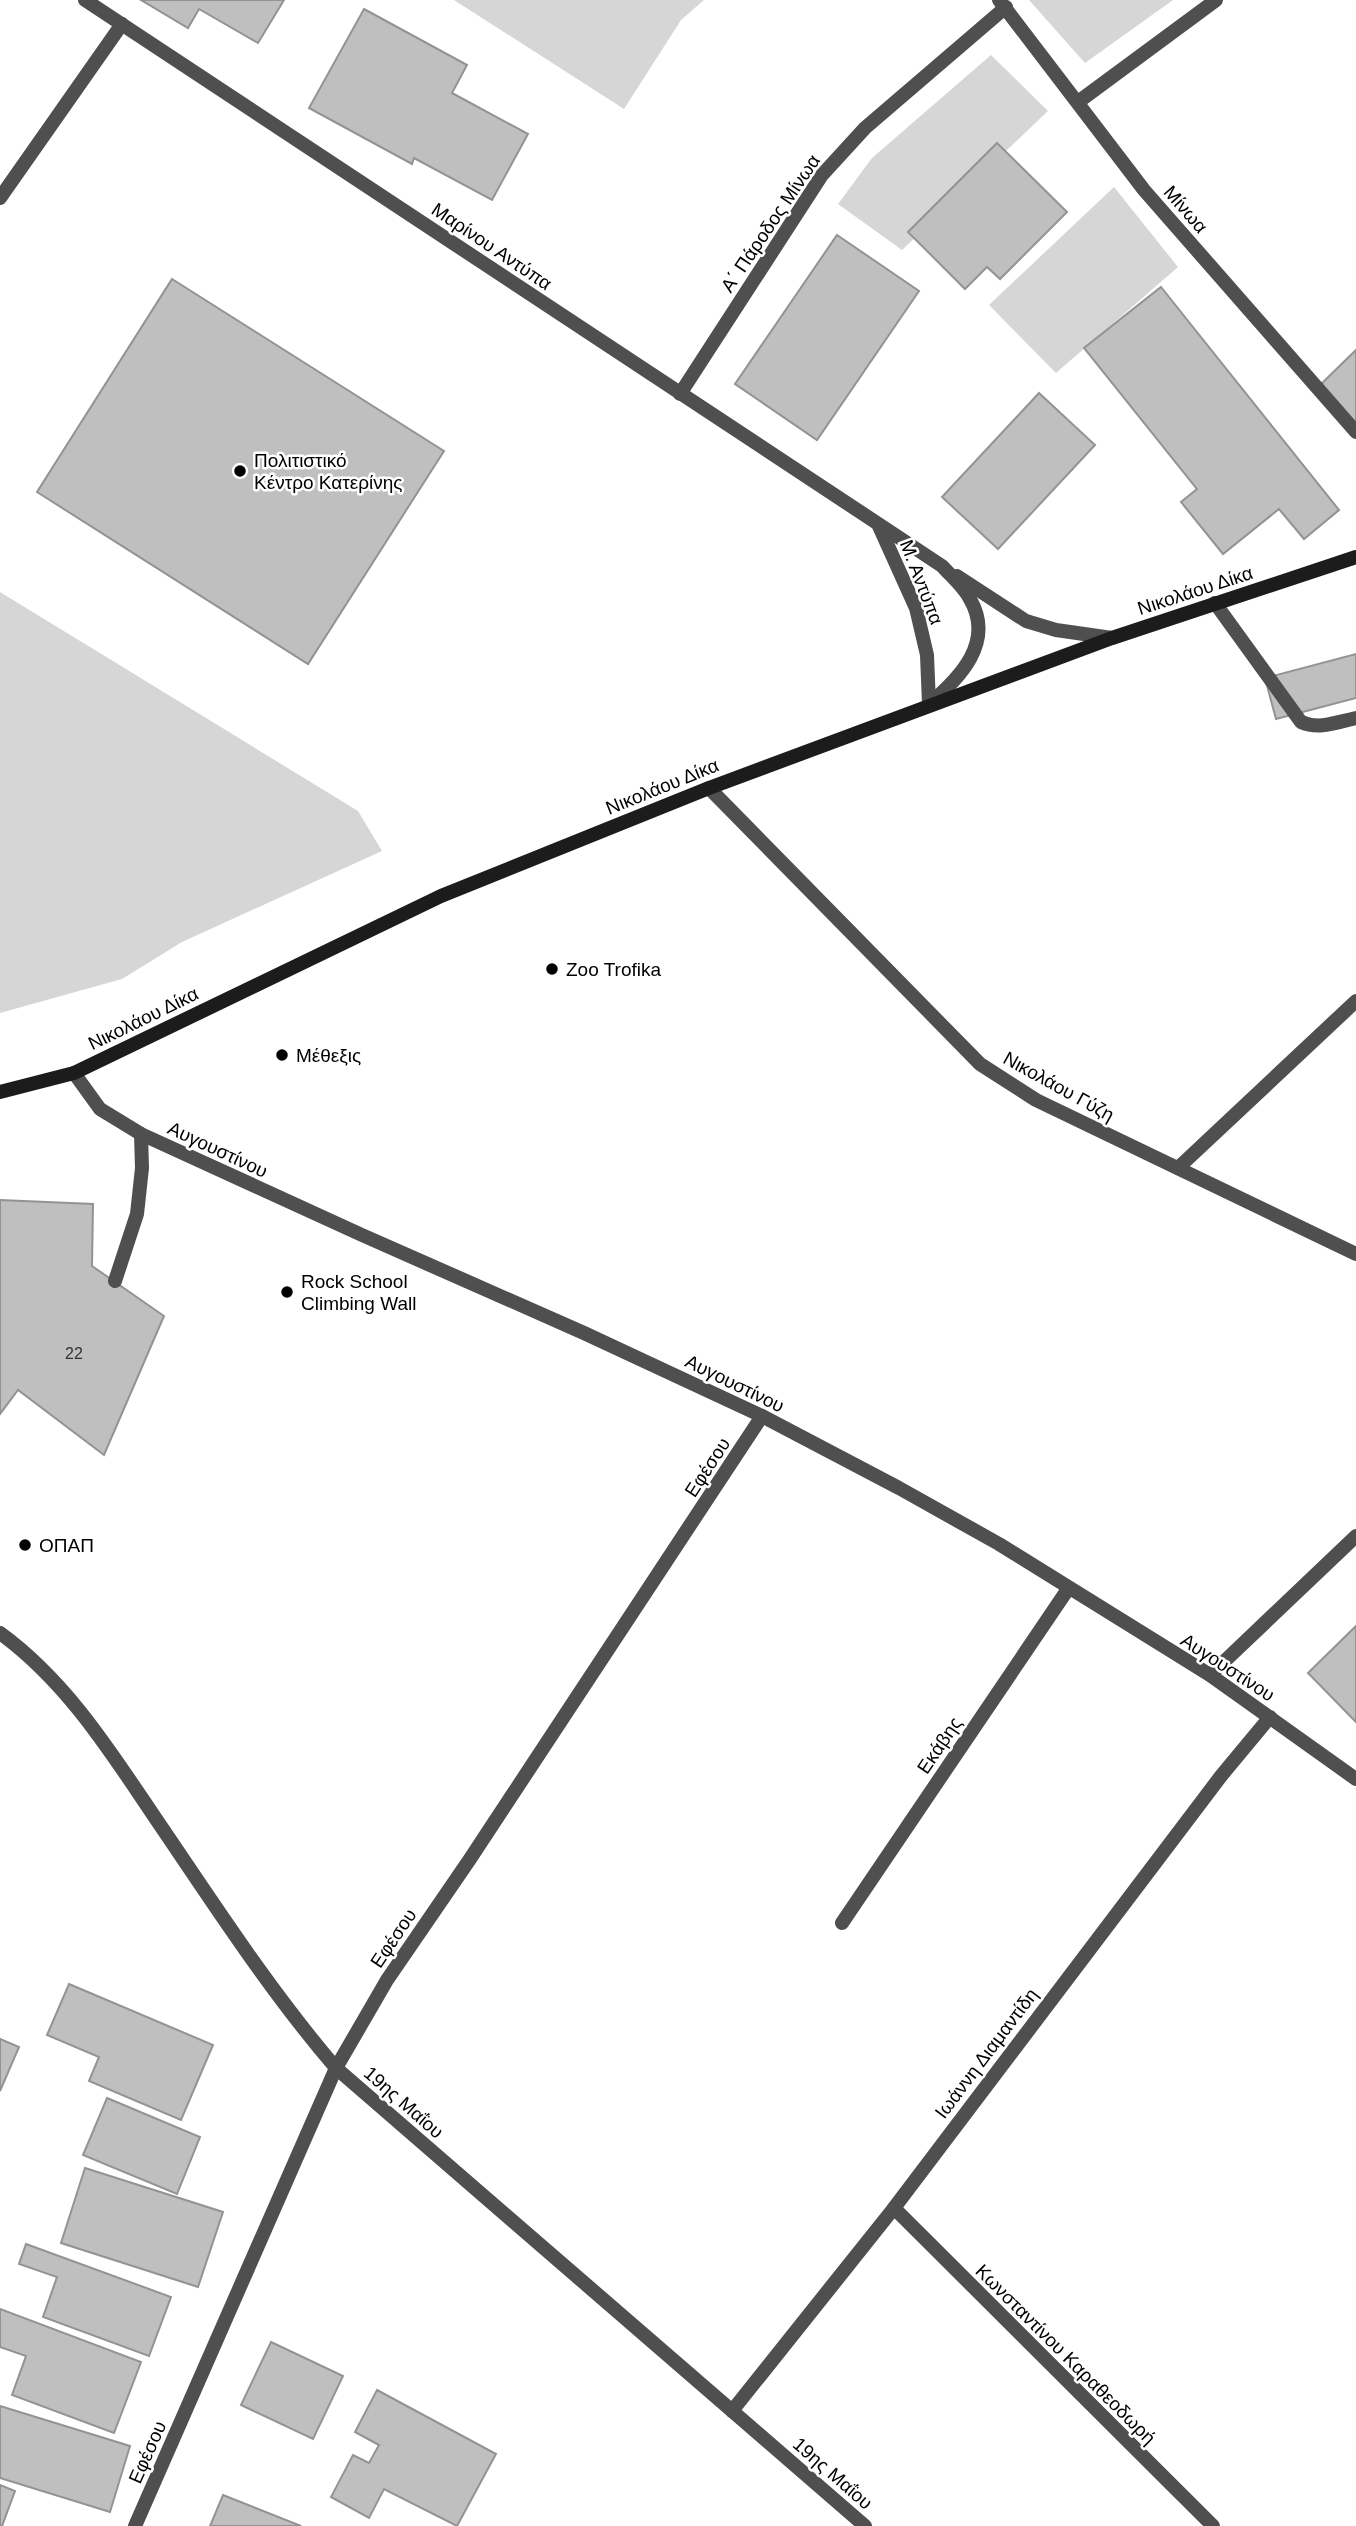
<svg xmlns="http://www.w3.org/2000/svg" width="1356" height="2526" viewBox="0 0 1356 2526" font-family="Helvetica,sans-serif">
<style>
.green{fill:#d6d6d6}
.building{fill:#bfbfbf;stroke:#939393;stroke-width:2}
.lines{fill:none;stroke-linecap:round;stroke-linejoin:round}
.service{stroke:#4f4f4f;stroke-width:14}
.minor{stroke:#4f4f4f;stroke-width:14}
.tertiary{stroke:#4f4f4f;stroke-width:14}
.secondary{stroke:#1c1c1c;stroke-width:14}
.poi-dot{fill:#000;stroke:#fff;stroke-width:2.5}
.labels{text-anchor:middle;stroke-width:5;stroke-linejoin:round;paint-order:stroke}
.number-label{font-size:16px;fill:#303030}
.street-label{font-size:19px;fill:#000;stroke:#fff}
.poi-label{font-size:19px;fill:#000;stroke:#fff;text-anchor:start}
</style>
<rect width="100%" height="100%" fill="#fff"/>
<g class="green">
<path d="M454 0H704L681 20 624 109Z"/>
<path d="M1029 0H1173L1085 63Z"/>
<path d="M991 55 1048 111 902 250 838 204 872 158Z"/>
<path d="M1114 187 1178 267 1056 373 989 305Z"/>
<path d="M0 592 358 811 382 851 182 942 122 979 0 1013Z"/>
</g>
<g class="building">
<path d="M141 0H284L258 43 199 9 188 28Z"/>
<path d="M364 9 467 65 452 93 528 134 492 200 414 158 412 164 309 108Z"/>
<path d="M997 143 1067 212 1000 279 987 267 965 289 908 232Z"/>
<path d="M837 235 919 291 817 440 735 384Z"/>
<path d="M172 279 444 451 308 664 37 492Z"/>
<path d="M1161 287 1339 510 1304 539 1279 509 1223 554 1181 502 1197 489 1084 348Z"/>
<path d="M1356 350V425L1318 387Z"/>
<path d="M1039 393 1095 445 998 549 942 497Z"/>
<path d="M1356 654V698L1276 719 1265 678Z"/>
<path d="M0 1200 93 1204 92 1266 164 1316 104 1455 18 1390 0 1414Z"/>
<path d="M1356 1626V1722L1308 1673Z"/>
<path d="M69 1984 213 2045 181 2120 89 2081 99 2057 47 2035Z"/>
<path d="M0 2039 19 2047 0 2091Z"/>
<path d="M107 2098 200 2137 177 2194 83 2155Z"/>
<path d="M85 2168 223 2212 198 2287 61 2243Z"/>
<path d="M26 2244 171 2297 149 2356 43 2317 57 2277 19 2264Z"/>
<path d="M0 2309 141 2362 114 2433 12 2395 26 2356 0 2347Z"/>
<path d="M271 2342 343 2376 313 2439 241 2405Z"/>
<path d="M377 2390 496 2454 457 2526 384 2489 369 2518 331 2497 353 2455 369 2463 379 2445 355 2432Z"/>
<path d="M0 2406 130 2446 110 2512 0 2478Z"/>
<path d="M0 2485 15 2491 2 2526H0Z"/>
<path d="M223 2495 301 2526H210Z"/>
</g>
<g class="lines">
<g class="service">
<path d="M0 198 122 24"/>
<path d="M1215 603 1301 722C1319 730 1337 722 1356 718"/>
<path d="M1178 1168 1356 1001"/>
<path d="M115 1281 137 1214 142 1168 141 1134"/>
</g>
<g class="minor">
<path d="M999 0 1144 190 1356 432"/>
<path d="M1078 102 1216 0"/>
<path d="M680 394 822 175 865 128 1006 7"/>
<path d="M709 788 980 1064 1036 1100 1356 1254"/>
<path d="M74 1073 100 1109 141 1134 362 1235 584 1333 762 1416 899 1488 999 1544 1210 1675 1356 1779"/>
<path d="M1210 1675 1356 1536"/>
<path d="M842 1923 1068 1589"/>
<path d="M336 2068 387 1980 470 1859 762 1416"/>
<path d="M894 2208 1213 2526"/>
<path d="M732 2411 894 2208 1221 1776 1270 1717"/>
</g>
<g class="tertiary">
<path d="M85 0 942 566C951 576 964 587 970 599 995 642 960 678 929 704"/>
<path d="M879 526 916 608 927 655 929 704"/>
<path d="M957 576 1026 621 1056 630 1112 638"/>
<path d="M0 1633C67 1682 110 1751 156 1819 214 1904 269 1990 336 2068L865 2526"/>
<path d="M135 2526 336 2068"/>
</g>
<path class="secondary" d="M0 1092 74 1073 441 896 709 788 1112 638 1356 557"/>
</g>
<g class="poi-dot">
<circle cx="240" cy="471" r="7"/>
<circle cx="552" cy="969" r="7"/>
<circle cx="282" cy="1055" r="7"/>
<circle cx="287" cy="1292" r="7"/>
<circle cx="25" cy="1545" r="7"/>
</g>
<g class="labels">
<g class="number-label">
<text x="74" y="1359">22</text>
</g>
<g class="street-label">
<text transform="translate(1186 209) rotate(49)" y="7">Μίνωα</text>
<text transform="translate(770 223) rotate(-56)" y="7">Α΄ Πάροδος Μίνωα</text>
<text transform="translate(492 246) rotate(34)" y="7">Μαρίνου Αντύπα</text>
<text transform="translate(922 582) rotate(69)" y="7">Μ. Αντύπα</text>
<text transform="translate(1195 590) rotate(-18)" y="7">Νικολάου Δίκα</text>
<text transform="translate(662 786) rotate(-22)" y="7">Νικολάου Δίκα</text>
<text transform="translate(143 1018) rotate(-26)" y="7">Νικολάου Δίκα</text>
<text transform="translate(1059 1086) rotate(29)" y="7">Νικολάου Γύζη</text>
<text transform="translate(218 1149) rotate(25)" y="7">Αυγουστίνου</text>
<text transform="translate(735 1383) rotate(26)" y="7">Αυγουστίνου</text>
<text transform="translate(707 1467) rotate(-57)" y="7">Εφέσου</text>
<text transform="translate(1228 1667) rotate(33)" y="7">Αυγουστίνου</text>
<text transform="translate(939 1745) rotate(-56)" y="7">Εκάβης</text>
<text transform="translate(393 1938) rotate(-56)" y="7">Εφέσου</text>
<text transform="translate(986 2053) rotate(-53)" y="7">Ιωάννη Διαμαντίδη</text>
<text transform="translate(404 2102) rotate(41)" y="7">19ης Μαΐου</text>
<text transform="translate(1066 2354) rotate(45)" y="7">Κωνσταντίνου Καραθεοδωρή</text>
<text transform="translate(147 2452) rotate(-66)" y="7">Εφέσου</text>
<text transform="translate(833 2473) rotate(41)" y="7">19ης Μαΐου</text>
</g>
<g class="poi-label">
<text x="254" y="467">Πολιτιστικό<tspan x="254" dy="22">Κέντρο Κατερίνης</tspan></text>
<text x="566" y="976">Zoo Trofika</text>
<text x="296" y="1062">Μέθεξις</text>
<text x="301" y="1288">Rock School<tspan x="301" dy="22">Climbing Wall</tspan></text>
<text x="39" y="1552">ΟΠΑΠ</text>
</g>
</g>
</svg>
